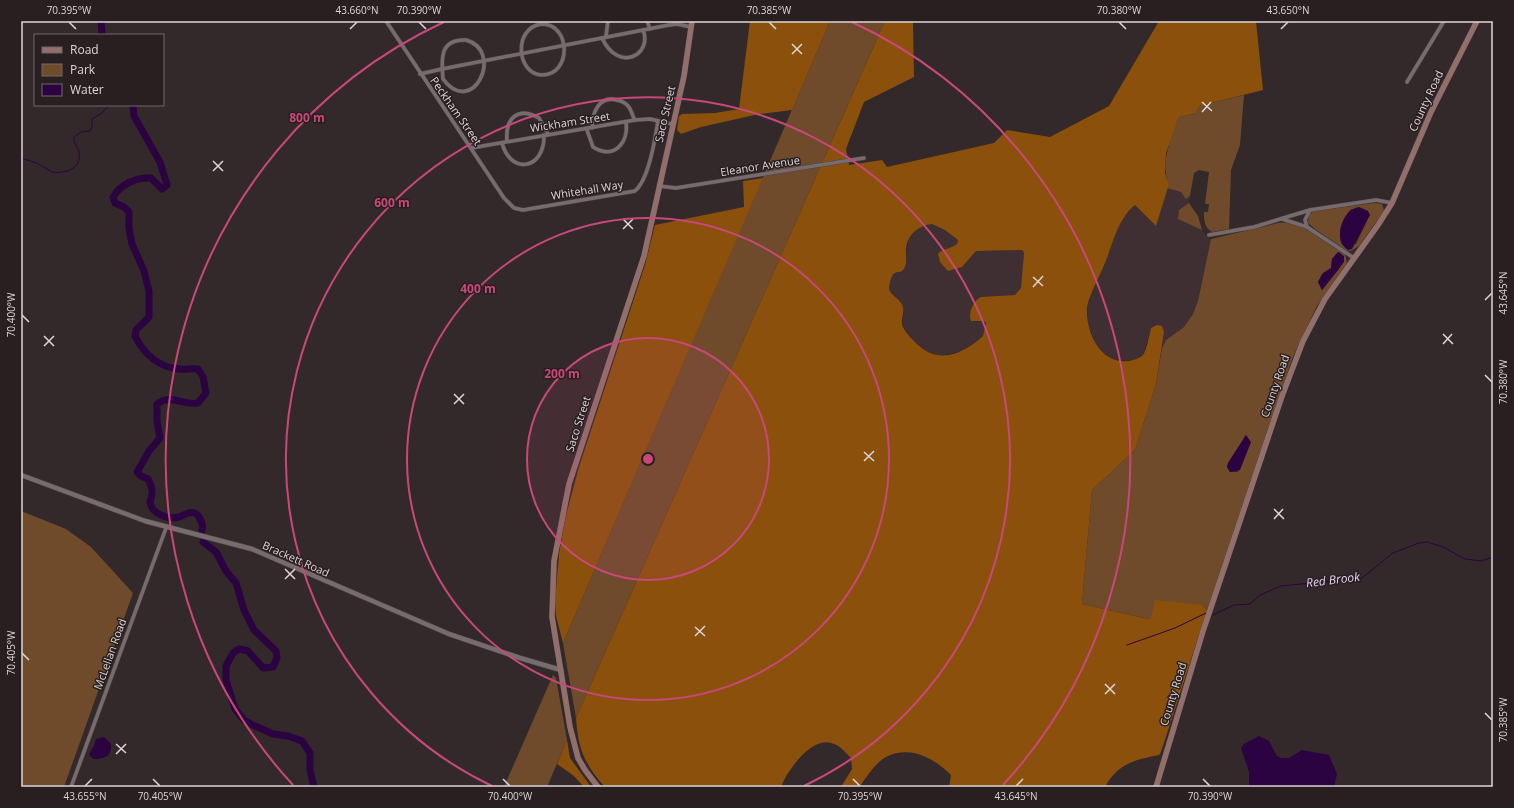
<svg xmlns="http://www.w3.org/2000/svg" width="1514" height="808" viewBox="0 0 1514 808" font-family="'Open Sans',sans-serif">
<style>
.built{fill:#402f32}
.green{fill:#6f4b2b;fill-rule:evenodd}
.forest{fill:#8b500c;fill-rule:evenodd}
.water{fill:#2b0340}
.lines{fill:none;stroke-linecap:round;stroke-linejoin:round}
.stream{stroke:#2b0340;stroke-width:1}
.river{stroke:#2b0340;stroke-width:7}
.minor-casing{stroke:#4d4446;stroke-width:4.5}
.tertiary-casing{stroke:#4d4446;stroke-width:5.5}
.secondary-casing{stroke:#4d4446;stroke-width:6}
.minor{stroke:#786b6e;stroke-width:3.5}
.tertiary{stroke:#786b6e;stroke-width:4.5}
.secondary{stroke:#926f6b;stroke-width:5.5}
.ticks{fill:none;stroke:#ddd6d7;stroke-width:1.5}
.ring{fill:none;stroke:#c9487a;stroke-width:2}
.labels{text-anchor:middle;stroke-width:3;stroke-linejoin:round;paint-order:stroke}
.street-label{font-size:11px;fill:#ddd6d7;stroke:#291f21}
.water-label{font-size:12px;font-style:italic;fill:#e6d1f6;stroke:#291f21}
.centre{fill:#c9487a;stroke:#291f21;stroke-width:2}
.ring-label{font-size:12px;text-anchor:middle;font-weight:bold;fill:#c9487a;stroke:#291f21;stroke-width:3;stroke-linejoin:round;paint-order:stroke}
.neatline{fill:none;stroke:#ddd6d7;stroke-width:1.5}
.ticks-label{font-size:10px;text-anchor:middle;fill:#ddd6d7}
</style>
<rect width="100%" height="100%" fill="#33292a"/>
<g class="built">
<path d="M1167 188 1181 192 1186 198 1190 196 1189 203 1179 210 1178 218 1202 230 1208 238 1211 239 1198 301 1193 314 1184 327 1166 340 1162 348 1164 332 1151 328 1143 354 1136 359 1127 361 1113 359 1103 352 1096 344 1088 324 1087 305 1105 264 1116 231 1124 216 1135 205 1156 226Z"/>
<path d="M932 224 945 230 958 240 957 244 953 247 945 249 938 254V258L948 271 962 267 976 251 1022 250 1024 253 1021 288 1015 295 981 297 972 307 970 315 974 322 984 321 986 323 983 336 962 351 939 356 925 351 907 333 902 324 904 313 903 308 889 289 890 276 893 273 902 270 906 266 908 240 917 229Z"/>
</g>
<g class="green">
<path d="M830 21H885L576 718 563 643Z"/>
<path d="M1244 95 1240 145 1231 170 1229 229 1212 232C1204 227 1204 220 1204 212H1208L1209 204H1205L1209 172 1199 170 1194 173 1190 196 1186 199 1181 192 1167 188 1169 184C1160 161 1171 139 1179 117L1196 113 1199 106Z"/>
<path d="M1189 203 1198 216 1202 230 1178 219 1179 210Z"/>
<path d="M1374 203 1382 204 1384 211 1359 246 1351 251 1346 250 1315 229 1308 223 1309 214 1314 211ZM1351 209 1368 211 1365 225 1356 244 1342 245C1337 234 1343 217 1351 209Z"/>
<path d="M1278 223C1301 220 1327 242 1345 254L1347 263 1317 306 1292 359 1207 610 1202 605 1148 619 1082 604 1092 490 1135 450 1156 384 1162 348 1166 340 1184 327 1193 314 1198 301 1211 239ZM1338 252 1341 253 1339 269 1322 290 1318 282 1322 274 1331 268 1332 259ZM1246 435 1238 472H1230L1227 467 1228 463Z"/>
<path d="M21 511 66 529 91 547 133 593 64 787H21Z"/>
<path d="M553 675 556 678 567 740 547 787H504Z"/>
</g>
<g class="forest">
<path d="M750 21H830L792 110 759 114 701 127 681 134 677 130 679 116 682 114 715 113 739 109Z"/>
<path d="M885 21H913L914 77 864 102 846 149 849 165 882 160 887 167 994 143 1007 130 1050 137 1109 106 1159 21H1256L1263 90 1199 106 1196 113 1179 117 1166 153 1165 173 1169 184 1156 226 1135 205C1119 218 1114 239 1107 258 1103 270 1087 299 1087 309 1086 333 1101 365 1129 361 1134 360 1140 358 1143 355 1147 349 1149 336 1151 328L1157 325 1162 326 1164 332 1156 384 1135 450 1092 490 1082 604 1148 619 1151 618 1155 600 1202 605 1207 610 1161 752 1159 755C1135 760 1118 763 1105 787H949L951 775C934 758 910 745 886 757 874 764 867 777 859 787H841L852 769 851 758C845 752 840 745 831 743 811 737 787 771 781 787H605C584 764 578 748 576 718ZM932 224 945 230 958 240 957 244C951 249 943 248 938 254L940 262 948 271 962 267 976 251 1022 250 1024 253 1021 288 1015 295 981 297C973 301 968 313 971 321H984L986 323 983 336C963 354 939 365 917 344 912 339 906 333 903 327 899 320 907 311 901 303 898 298 891 295 889 289 892 263 900 278 905 267 907 263 906 256 906 251 906 236 917 226 932 224Z"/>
<path d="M763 178 563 643 556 616 555 600 559 554 565 519 579 467 645 265 655 225 744 207 743 181Z"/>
<path d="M567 740 570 758 591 787H584L574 776 557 764Z"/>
</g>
<g class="water">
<path d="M1359 207 1368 211 1370 215 1352 249 1348 250C1332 240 1342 210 1359 207Z"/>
<path d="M1338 252 1344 256V262L1322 290 1318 282 1323 273 1331 268 1332 259Z"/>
<path d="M1246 435 1251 442 1240 470 1230 472 1227 467 1228 463Z"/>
<path d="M1259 736 1269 741 1277 756 1281 758H1289L1302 750 1329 755 1337 774 1334 787H1249V772L1241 748 1244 744Z"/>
<path d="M104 737 111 744C112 757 104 759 93 759L89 754 94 746 96 739Z"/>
</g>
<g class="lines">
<g class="stream">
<path d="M21 158 37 163 52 172C65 174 82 169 79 152 78 147 73 143 74 137L81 132 90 131 92 126V119L102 113 109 105"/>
<path d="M1213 615 1234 605 1250 604 1260 595 1281 586 1362 578 1393 553 1419 543 1427 542 1443 547 1465 559 1481 561 1493 557"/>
<path d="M1127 645 1175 628 1206 613"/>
</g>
<g class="river">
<path d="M101 21 102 35"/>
<path d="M133 105 134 116 160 162 167 185 162 189 151 178C136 177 121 184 113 197L115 203 124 207 129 212V228L132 244 144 271 149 291V317L136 330 135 336C144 354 158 367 179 369 185 370 191 368 198 369L203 377 206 393 198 403C183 406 171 393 157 404V421L160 438 149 451 137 472 141 476 148 479C153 488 153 493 150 502 152 514 168 520 179 517 185 515 188 511 195 513 200 516 204 525 202 531"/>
<path d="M203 542 216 552 226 571 236 583 244 610 254 630 276 651 277 658 273 667 263 668 248 651 239 649 233 653 226 666V680L235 709 244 720 251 724 273 734 288 736 302 741 310 753V770L314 787"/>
</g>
<defs>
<g id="minor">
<path d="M386 21 504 198 514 208 523 210 635 191C649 179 655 139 658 121"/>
<path d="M647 21 650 29"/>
<path d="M542 24C571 24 572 75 542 75 516 74 513 27 542 24Z"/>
<path d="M606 36 608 21"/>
<path d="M602 38C619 74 653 54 643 30"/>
<path d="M466 40C505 51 473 119 443 79 441 58 440 39 466 40Z"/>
<path d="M420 74 442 69 669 25 677 24 691 27"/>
<path d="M1407 82 1444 21"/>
<path d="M592 128C592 113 599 95 617 100 621 101 626 103 628 106 632 110 632 116 635 120"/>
<path d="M587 130 593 147C614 160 629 143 626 122"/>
<path d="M507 141C505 118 518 106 539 118L548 134"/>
<path d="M502 143C511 176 545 169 544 135"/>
<path d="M471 148 635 120 650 119 672 124"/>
<path d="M659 186 676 188 864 158"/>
<path d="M1282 219 1307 227 1354 258"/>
<path d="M1307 227 1305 220 1310 210"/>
<path d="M1209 235 1254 227 1310 210 1376 200 1392 203"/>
<path d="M71 787 166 528"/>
</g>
<path id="tertiary" d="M21 475 145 521 252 549 449 634 520 658 561 670"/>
<g id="secondary">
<path d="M598 787 585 770 578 758 570 727 552 617 554 561 569 484 644 256 684 76 692 21"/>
<path d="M1156 787 1203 631 1282 396 1303 341 1325 299 1378 225 1392 203 1431 112 1477 21"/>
</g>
</defs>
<use href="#minor" class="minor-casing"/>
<use href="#tertiary" class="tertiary-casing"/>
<use href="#secondary" class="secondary-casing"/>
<use href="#minor" class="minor"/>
<use href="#tertiary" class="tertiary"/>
<use href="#secondary" class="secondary"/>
</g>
<path class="ticks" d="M69 22 76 29M419 22 426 29M769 22 776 29M1119 22 1126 29M350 29 357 22M1281 29 1288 22M792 44 802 54M792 54 802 44M1202 102 1212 111M1202 112 1211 102M213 161 223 171M213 171 223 161M623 219 633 229M623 229 633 219M1033 277 1043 286M1033 287 1043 276M1485 300 1492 293M22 315 29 322M1443 334 1453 344M44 336 54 346M1443 344 1452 334M44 346 54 336M1485 375 1492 382M454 394 464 404M454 404 464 394M864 452 874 461M864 461 874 451M1274 509 1284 519M1274 519 1283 509M285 569 295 579M285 579 295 569M695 627 705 636M695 636 705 626M22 653 29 660M1105 684 1115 694M1105 694 1115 684M1485 713 1492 720M116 744 126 753M116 754 126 744M153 779 160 786M503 779 510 786M853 779 860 786M1203 779 1210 786M85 786 92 779M1016 786 1023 779"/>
<circle cx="648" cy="459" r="121" fill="#c9487a" fill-opacity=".12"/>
<g class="ring">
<circle cx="648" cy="459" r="121"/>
<circle cx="648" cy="459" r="241"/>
<path d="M492 786A362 362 0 1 1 804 786"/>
<path d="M293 785A482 482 0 0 1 444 22M852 22A482 482 0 0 1 1003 785"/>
</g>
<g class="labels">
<g class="street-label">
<text transform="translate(1426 101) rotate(-65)" y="4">County Road</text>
<text transform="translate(456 111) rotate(55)" y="4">Peckham Street</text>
<text transform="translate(665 114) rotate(-77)" y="4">Saco Street</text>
<text transform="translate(570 122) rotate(-9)" y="4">Wickham Street</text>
<text transform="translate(760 166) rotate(-9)" y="4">Eleanor Avenue</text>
<text transform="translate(587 190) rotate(-9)" y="4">Whitehall Way</text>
<text transform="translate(1275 386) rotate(-71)" y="4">County Road</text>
<text transform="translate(578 424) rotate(-72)" y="4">Saco Street</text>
<text transform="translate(296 559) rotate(24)" y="4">Brackett Road</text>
<text transform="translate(110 654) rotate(-70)" y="4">McLellan Road</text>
<text transform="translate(1173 694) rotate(-73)" y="4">County Road</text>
</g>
<g class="water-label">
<text transform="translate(1333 580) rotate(-7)" y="4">Red Brook</text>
</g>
</g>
<circle cx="648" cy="459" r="6" class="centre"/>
<g class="ring-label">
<text x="307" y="122">800 m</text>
<text x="392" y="207">600 m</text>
<text x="478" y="293">400 m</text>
<text x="562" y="378">200 m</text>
</g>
<rect width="1514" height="808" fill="none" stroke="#291f21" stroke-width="44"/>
<rect x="34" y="34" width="130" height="72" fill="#291f21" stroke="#71686a"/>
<rect x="42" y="47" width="20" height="6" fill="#926f6b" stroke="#71686a"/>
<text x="70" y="54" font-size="12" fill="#ddd6d7">Road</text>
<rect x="42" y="64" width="20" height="12" fill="#6f4b2b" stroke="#71686a"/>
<text x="70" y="74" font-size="12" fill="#ddd6d7">Park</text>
<rect x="42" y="84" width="20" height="12" fill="#2b0340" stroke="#71686a"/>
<text x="70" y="94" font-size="12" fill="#ddd6d7">Water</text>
<rect x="22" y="22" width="1470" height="764" class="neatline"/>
<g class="ticks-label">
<text x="69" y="14">70.395°W</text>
<text x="357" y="14">43.660°N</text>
<text x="419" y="14">70.390°W</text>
<text x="769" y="14">70.385°W</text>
<text x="1119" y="14">70.380°W</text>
<text x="1288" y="14">43.650°N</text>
<text transform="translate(1503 293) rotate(-90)" y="4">43.645°N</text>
<text transform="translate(11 315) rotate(-90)" y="4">70.400°W</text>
<text transform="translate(1503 382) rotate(-90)" y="4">70.380°W</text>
<text transform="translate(11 653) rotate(-90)" y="4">70.405°W</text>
<text transform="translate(1503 720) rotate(-90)" y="4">70.385°W</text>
<text x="85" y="800">43.655°N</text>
<text x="160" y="800">70.405°W</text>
<text x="510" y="800">70.400°W</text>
<text x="860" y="800">70.395°W</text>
<text x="1016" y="800">43.645°N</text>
<text x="1210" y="800">70.390°W</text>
</g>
</svg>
